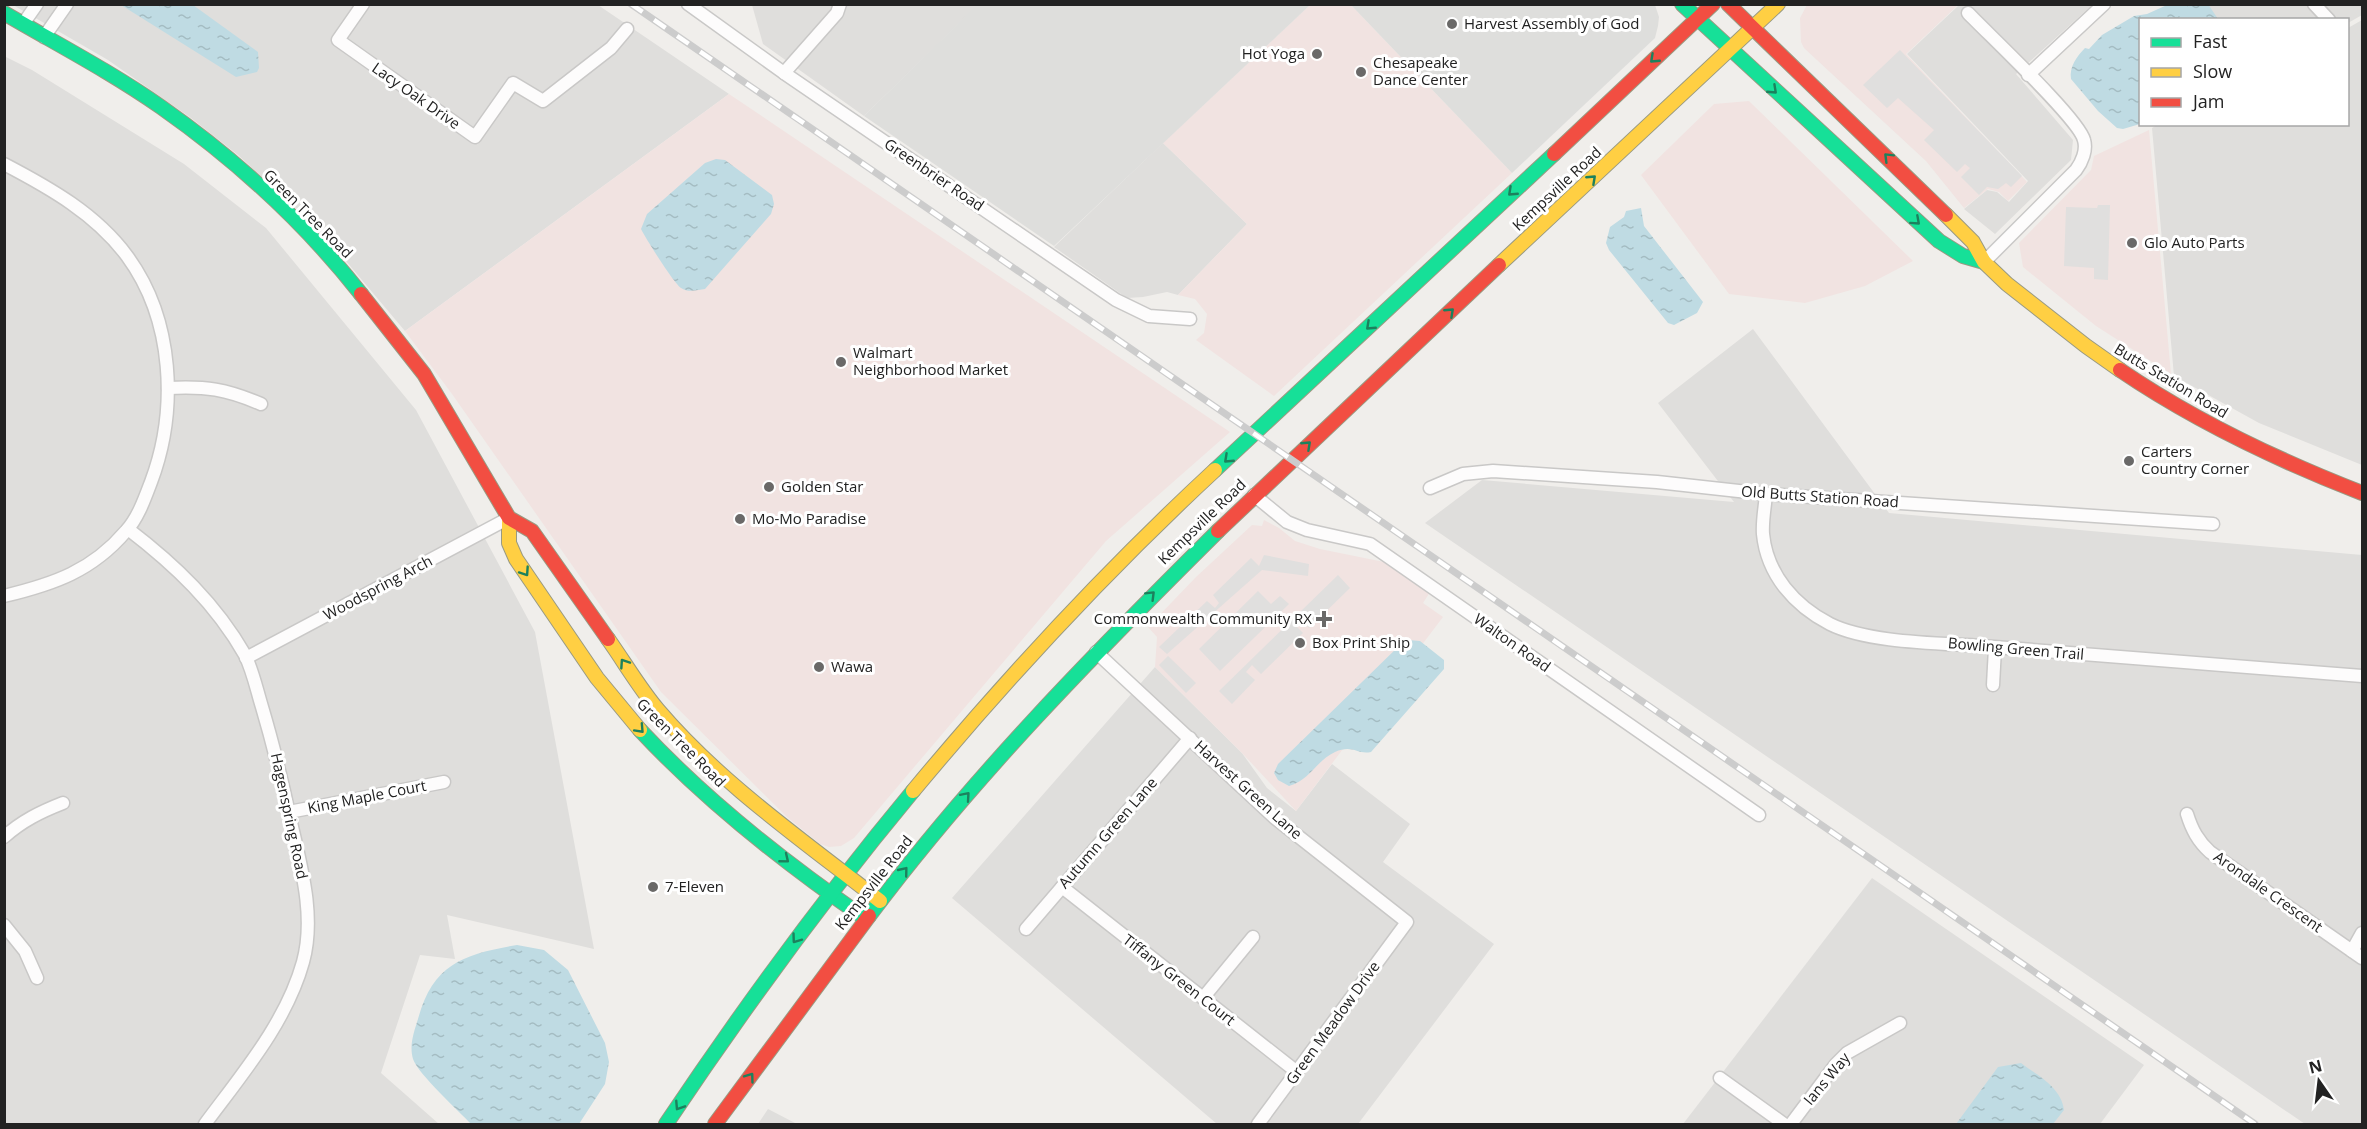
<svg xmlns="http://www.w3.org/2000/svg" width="2367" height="1129" viewBox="0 0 2367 1129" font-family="'Open Sans',sans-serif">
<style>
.residential{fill:#dfdedc}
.commercial{fill:#f1e3e1}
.religious{fill:#dededc}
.parking{fill:#e0dfde}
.water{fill:url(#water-ripples)}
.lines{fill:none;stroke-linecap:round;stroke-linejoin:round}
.street-casing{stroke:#c9c8c7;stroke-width:15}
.fast-casing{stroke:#999a82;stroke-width:16}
.slow-casing{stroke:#999a82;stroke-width:16}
.jam-casing{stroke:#999a82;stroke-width:16}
.street{stroke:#fdfcfc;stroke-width:12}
.fast{stroke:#16e098;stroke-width:14}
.slow{stroke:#ffcf43;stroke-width:14}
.jam{stroke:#f24e42;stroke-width:14}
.rail-casing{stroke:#ccc;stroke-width:7}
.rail{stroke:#fff;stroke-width:4.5;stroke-dasharray:14;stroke-linecap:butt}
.oneway{stroke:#1c815d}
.poi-dot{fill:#6a6968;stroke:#fff;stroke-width:2}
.labels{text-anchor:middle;stroke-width:6;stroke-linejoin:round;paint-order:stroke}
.poi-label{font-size:15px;fill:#222;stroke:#fff;text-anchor:start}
.street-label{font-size:15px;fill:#222;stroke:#fff}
</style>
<defs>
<pattern id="water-ripples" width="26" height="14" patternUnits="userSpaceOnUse" patternTransform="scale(1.5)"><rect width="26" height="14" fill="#bfdbe3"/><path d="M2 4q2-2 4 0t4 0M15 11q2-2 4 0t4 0" fill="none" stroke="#a4bcc2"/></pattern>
</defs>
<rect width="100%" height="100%" fill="#f0eeeb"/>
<g class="residential">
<path d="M13 5H598L729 94 405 331 340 254 297 209 238 155 191 118 108 60Z"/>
<path d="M752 5H978L864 116 763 44Z"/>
<path d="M1959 5H2092L2016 74 2073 140 2071 160 1995 234 1964 209 1987 190 1997 192 2009 202 2028 181 1907 54Z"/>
<path d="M2190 5H2362V15L2348 23V20L2204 19Z"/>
<path d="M2362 20V465L2259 423 2174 376 2152 128 2159 124H2348V28Z"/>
<path d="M4 56 32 70 184 164 266 228 416 410 535 632 594 949 447 915 455 959 420 955 381 1073 439 1124H5Z"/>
<path d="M1163 143 1247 224 1178 295 1167 292 1143 297 1127 298 1054 247Z"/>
<path d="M1753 329 1889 513 2362 555V1124H2305L1425 523 1482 480 1734 502 1658 403Z"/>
<path d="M1155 667 1242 753 1267 788 1296 811 1332 764 1410 824 1383 862 1494 944 1358 1124H1217L952 898Z"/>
<path d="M1872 878 2144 1065 2100 1124H1683Z"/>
<path d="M768 1109 797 1124H758Z"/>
</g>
<g class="commercial">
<path d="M1310 5H1351L1512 173 1274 396 1196 340 1204 333 1207 314 1195 299 1178 295 1247 224 1163 143Z"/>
<path d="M1807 5H1958L1906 54 2027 182 2008 201 1999 192 1988 189 1964 208 1926 161 1804 48 1801 42 1800 18Z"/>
<path d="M729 94 1230 432 1106 541 854 838 841 846 829 847 820 844 787 817 661 692 452 394 405 331Z"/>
<path d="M1749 101 1913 261 1865 286 1805 303 1729 294 1641 175 1714 104Z"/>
<path d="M2149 130 2171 374 2096 326 2023 267 2019 243 2091 170 2094 156Z"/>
<path d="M1264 520 1279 528 1295 541 1320 549 1394 564 1432 589 1423 603 1443 617 1296 811 1242 753 1155 667 1157 637 1148 627 1196 577 1252 525 1262 526Z"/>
</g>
<g class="religious">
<path d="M978 4H1310V5L1054 246 864 116Z"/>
<path d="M1351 5H1655L1659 17 1658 26 1655 38 1512 173Z"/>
</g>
<g class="parking">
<path d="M1900 50 2022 176 2011 187 2006 183 1998 189 1987 187 1979 195 1961 177 1970 168 1965 164 1957 172 1924 140 1934 130 1898 98 1887 108 1863 85Z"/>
<path d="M2098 205H2110L2108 280 2094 279V268L2064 266 2066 207 2097 208Z"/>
<path d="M1264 555 1309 564 1308 576 1262 570 1167 654 1159 647 1207 601 1215 608 1219 603 1213 595 1251 558 1259 566Z"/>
<path d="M1338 575 1350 588 1309 628 1301 619 1295 625 1303 633 1261 674 1252 665 1246 672 1255 680 1232 704 1219 691Z"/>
<path d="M1258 591 1271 604 1280 596 1289 604 1220 671 1199 649Z"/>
<path d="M1168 656 1196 683 1186 693 1159 665Z"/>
</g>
<g class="water">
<path d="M2208 4 2218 19 2140 20V124L2123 129 2117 128 2098 111 2071 79C2069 67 2077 56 2085 48L2089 49 2102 35 2134 16 2147 14 2167 5Z"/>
<path d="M121 5H193L258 52 259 68 257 72 236 77Z"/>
<path d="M716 159 725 160 772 195 774 204 771 214 705 289C698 290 688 293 681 288 673 282 646 239 641 229L647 214 705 163Z"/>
<path d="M1641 208 1644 226 1703 302 1697 313 1674 325 1668 323 1609 250 1606 243 1610 227 1624 217 1626 211Z"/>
<path d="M1409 640 1420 641 1444 660V669L1371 752C1357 755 1353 744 1335 752 1317 760 1309 781 1289 786L1278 780 1274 773 1278 764 1403 642Z"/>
<path d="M517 945 544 950 568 970 605 1043 609 1062 605 1084 579 1124H471C459 1111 418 1074 413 1059 409 1045 414 1032 418 1019 433 963 465 954 517 945Z"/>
<path d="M2021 1063C2038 1076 2061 1087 2064 1110L2053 1124H1956L1998 1067Z"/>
</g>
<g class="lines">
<defs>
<g id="street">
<path d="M363 4 338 40 475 137 513 83 543 101 611 48 627 29"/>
<path d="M688 4 784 73 1116 300 1149 316 1190 319"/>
<path d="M2314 4 2329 20"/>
<path d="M1968 13C1988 34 2079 119 2084 140 2087 150 2082 162 2076 170L1984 262"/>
<path d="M23 24 37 4"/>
<path d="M44 37 67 4"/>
<path d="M784 73 837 13 840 4"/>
<path d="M2028 75 2104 4"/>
<path d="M4 164C50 188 96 214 127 256 174 320 178 410 151 482 145 498 138 518 126 531 92 571 54 584 4 596"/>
<path d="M168 388C206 386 226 389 261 404"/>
<path d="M1430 488 1463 474 1493 471 1657 482 1766 494 2213 524"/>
<path d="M1766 494C1765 507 1762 521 1763 534 1767 575 1795 606 1830 624 1868 643 1939 643 1982 646 2109 657 2236 666 2362 676"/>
<path d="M1254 495 1287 522 1307 530 1370 544 1759 815"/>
<path d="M128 529C175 565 216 604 245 655 253 671 257 691 262 707 273 744 282 781 290 818 300 863 316 915 303 962 286 1023 242 1074 205 1124"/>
<path d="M1096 652 1275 818 1407 922 1258 1124"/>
<path d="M246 658 509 518"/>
<path d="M1993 685 1995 648"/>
<path d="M289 812 444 782"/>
<path d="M2187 814C2192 830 2198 841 2210 852L2362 958"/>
<path d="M4 837C22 821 40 812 63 803"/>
<path d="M1062 887 1297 1072"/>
<path d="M4 925 25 951 37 978"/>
<path d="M1026 929 1190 738"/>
<path d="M2352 951 2362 933"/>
<path d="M1203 998 1253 937"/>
<path d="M1720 1078 1784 1124"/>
<path d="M1791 1124 1836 1064 1847 1053 1900 1023"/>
</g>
<g id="fast">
<path d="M1682 4 1939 241 1963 256 1984 262"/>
<path d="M4 13C57 44 111 72 161 107 235 159 305 223 361 294"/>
<path d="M1215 470 1554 154"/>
<path d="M640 730C707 802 785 863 866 919"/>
<path d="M869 916C973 777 1095 653 1218 531"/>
<path d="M666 1124C743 1009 824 898 913 791"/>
</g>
<g id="slow">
<path d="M1946 215 1973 242 1984 262 2007 284 2086 346 2120 370"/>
<path d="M1499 265 1778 4"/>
<path d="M509 518V543L516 559 597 678 640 730"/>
<path d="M608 639C625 663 640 689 658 710 721 784 804 841 880 901"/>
<path d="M913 791C1007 678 1107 570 1215 470"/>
</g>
<g id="jam">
<path d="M1728 4 1946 215"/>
<path d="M1554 154 1713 4"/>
<path d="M361 294 424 374 509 518 532 531 608 639"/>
<path d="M2120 370C2195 421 2277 460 2362 493"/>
<path d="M1218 531 1499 265"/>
<path d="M715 1124 869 916"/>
</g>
</defs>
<use href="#street" class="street-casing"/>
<use href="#fast" class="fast-casing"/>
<use href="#slow" class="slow-casing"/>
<use href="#jam" class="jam-casing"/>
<use href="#street" class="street"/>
<use href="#fast" class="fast"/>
<use href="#slow" class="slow"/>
<use href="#jam" class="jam"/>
<defs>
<path id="rail" d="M631 4 2255 1124"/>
</defs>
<use href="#rail" class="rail-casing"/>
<use href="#rail" class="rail"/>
</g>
<defs><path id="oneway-chevron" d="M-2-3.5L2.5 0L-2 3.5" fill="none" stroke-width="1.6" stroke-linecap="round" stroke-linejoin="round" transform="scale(1.5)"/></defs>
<g class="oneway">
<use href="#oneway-chevron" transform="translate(1654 59) rotate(137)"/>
<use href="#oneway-chevron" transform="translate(1773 90) rotate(43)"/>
<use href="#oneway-chevron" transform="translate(1888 157) rotate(-135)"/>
<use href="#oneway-chevron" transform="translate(1592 179) rotate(-43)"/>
<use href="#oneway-chevron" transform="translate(1512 192) rotate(137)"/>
<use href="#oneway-chevron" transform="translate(1916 221) rotate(42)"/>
<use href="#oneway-chevron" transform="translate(1450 312) rotate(-43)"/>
<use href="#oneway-chevron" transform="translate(1370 326) rotate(137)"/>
<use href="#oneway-chevron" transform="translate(1307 445) rotate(-43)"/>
<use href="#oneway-chevron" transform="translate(1228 459) rotate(137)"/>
<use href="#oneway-chevron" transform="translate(525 572) rotate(56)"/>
<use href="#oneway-chevron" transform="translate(1151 595) rotate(-45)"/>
<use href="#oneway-chevron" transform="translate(624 663) rotate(-124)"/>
<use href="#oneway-chevron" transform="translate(640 729) rotate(47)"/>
<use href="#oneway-chevron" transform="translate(966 796) rotate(-49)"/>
<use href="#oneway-chevron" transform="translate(785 859) rotate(39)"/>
<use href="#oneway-chevron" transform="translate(904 871) rotate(-51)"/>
<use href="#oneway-chevron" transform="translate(796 939) rotate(126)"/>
<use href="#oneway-chevron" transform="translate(750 1077) rotate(-54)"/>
<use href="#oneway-chevron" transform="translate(679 1106) rotate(123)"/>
</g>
<g class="poi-dot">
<circle cx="1452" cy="24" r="6"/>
<circle cx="1317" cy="54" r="6"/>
<circle cx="1361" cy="72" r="6"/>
<circle cx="2132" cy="243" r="6"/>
<circle cx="841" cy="362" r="6"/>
<circle cx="2129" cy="461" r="6"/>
<circle cx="769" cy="487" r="6"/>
<circle cx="740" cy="519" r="6"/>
<path d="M1321 610h6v6h6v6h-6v6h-6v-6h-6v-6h6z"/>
<circle cx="1300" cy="643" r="6"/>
<circle cx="819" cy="667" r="6"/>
<circle cx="653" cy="887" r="6"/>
</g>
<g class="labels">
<g class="poi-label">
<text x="1464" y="29">Harvest Assembly of God</text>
<text x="1305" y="59" text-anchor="end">Hot Yoga</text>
<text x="1373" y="68">Chesapeake<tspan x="1373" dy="17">Dance Center</tspan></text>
<text x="2144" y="248">Glo Auto Parts</text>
<text x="853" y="358">Walmart<tspan x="853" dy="17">Neighborhood Market</tspan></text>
<text x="2141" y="457">Carters<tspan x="2141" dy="17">Country Corner</tspan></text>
<text x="781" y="492">Golden Star</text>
<text x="752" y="524">Mo-Mo Paradise</text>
<text x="1312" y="624" text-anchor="end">Commonwealth Community RX</text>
<text x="1312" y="648">Box Print Ship</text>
<text x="831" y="672">Wawa</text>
<text x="665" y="892">7-Eleven</text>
</g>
<g class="street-label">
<text transform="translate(416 96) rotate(35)" y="5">Lacy Oak Drive</text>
<text transform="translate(934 175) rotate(34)" y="5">Greenbrier Road</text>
<text transform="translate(1557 189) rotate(-43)" y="5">Kempsville Road</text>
<text transform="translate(308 214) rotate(45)" y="5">Green Tree Road</text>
<text transform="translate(2171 381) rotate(31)" y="5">Butts Station Road</text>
<text transform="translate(1820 497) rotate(4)" y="5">Old Butts Station Road</text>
<text transform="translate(1202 522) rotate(-44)" y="5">Kempsville Road</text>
<text transform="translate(378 588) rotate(-28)" y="5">Woodspring Arch</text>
<text transform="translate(1512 643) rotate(35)" y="5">Walton Road</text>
<text transform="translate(2016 649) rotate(5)" y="5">Bowling Green Trail</text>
<text transform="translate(681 743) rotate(45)" y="5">Green Tree Road</text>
<text transform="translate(1248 790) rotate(42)" y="5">Harvest Green Lane</text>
<text transform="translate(367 797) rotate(-11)" y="5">King Maple Court</text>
<text transform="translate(289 816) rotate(78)" y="5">Hagenspring Road</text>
<text transform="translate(1108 833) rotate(-49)" y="5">Autumn Green Lane</text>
<text transform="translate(874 883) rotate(-52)" y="5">Kempsville Road</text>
<text transform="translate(2268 892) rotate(35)" y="5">Arondale Crescent</text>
<text transform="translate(1179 980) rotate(38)" y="5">Tiffany Green Court</text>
<text transform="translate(1333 1023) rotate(-54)" y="5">Green Meadow Drive</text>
<text transform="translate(1827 1079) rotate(-50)" y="5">Ians Way</text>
</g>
</g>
<rect width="2367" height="1129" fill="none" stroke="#222222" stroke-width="12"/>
<rect x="2139" y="18" width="210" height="108" fill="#ffffff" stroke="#a7a7a7" stroke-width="1.5"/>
<rect x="2151" y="38" width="30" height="9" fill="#16e098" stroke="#a7a7a7" stroke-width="1.5"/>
<text x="2193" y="48" font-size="18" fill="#222222">Fast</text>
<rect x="2151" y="68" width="30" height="9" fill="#ffcf43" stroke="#a7a7a7" stroke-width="1.5"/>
<text x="2193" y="78" font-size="18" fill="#222222">Slow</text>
<rect x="2151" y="98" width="30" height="9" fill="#f24e42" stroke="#a7a7a7" stroke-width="1.5"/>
<text x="2193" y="108" font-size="18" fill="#222222">Jam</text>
<g transform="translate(2319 1081) rotate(346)" stroke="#ffffff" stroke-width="4.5" paint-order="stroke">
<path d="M0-4.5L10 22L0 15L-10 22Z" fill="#222222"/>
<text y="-9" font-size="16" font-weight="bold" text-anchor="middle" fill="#222222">N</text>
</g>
</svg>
